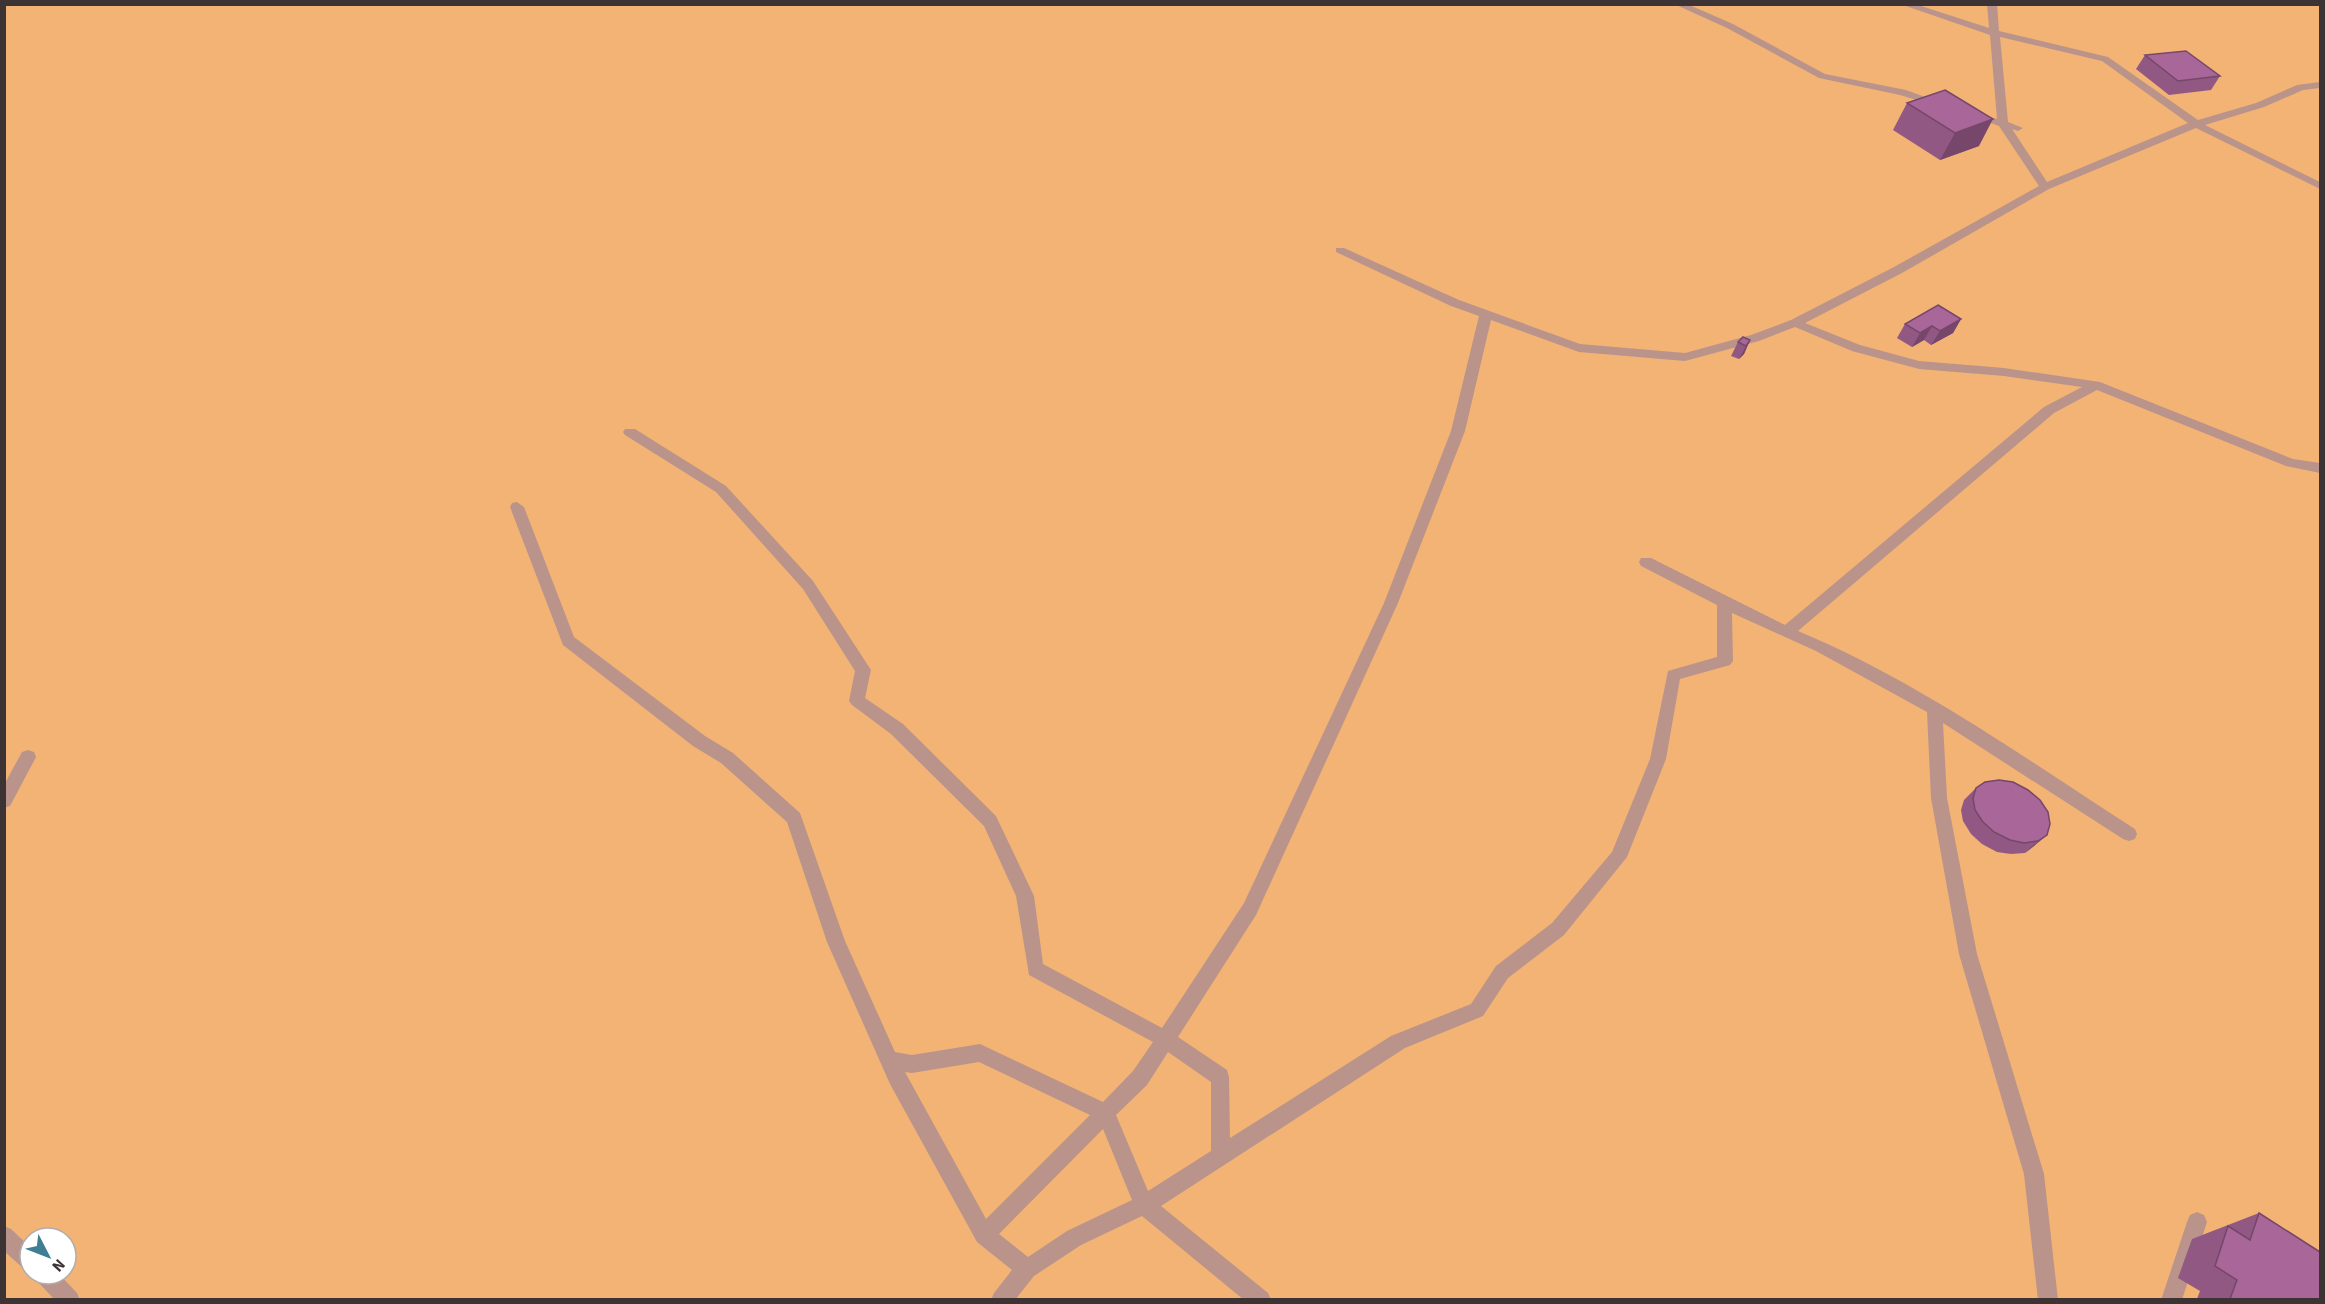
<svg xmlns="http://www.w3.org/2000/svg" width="2325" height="1304" viewBox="0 0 2325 1304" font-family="'Source Sans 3',sans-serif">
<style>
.forest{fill:#f2b375;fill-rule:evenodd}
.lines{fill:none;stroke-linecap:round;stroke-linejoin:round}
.minor{fill:#ba948a;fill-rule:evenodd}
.wall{fill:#915883}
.shaded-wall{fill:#76476a}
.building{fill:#a96698;stroke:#76476a;stroke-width:1.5}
</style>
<rect width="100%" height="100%" fill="#fef2f4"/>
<path class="forest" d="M5 5H2320V1299L5 1300ZM30 1238H66V1274H30Z"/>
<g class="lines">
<g class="minor">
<path d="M1674 4H1687L1733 24 1825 74 1906 90 1944 104 1939 107 1900 95 1819 78 1727 28Z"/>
<path d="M1900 4H1915L1989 28 1987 4H1997L1999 31 2108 57 2198 120 2256 103 2297 85 2320 82V88L2303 90 2264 107 2205 125 2320 182V189L2196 128 2049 189 1902 273 1805 323 1860 345 1919 361 2004 368 2100 382 2293 459 2320 463V473L2286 466 2097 390 2054 413 1798 631C1918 681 2026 759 2135 829L2137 834 2135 839 2129 841 2123 839 1943 723 1947 798 1977 954 2044 1174 2058 1300H2038L2024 1174 1959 954 1931 798 1927 712 1816 651 1732 613 1733 661 1730 665 1680 679 1666 759 1627 857 1564 935 1508 978 1483 1016 1405 1048 1161 1206 1268 1293 1271 1300H1244L1142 1216 1081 1245 1034 1276 1015 1300H991L994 1293 1012 1270 977 1242 890 1084 827 942 787 822 721 763 693 746 563 645 510 507 512 503 517 502 524 507 574 637 705 736 733 753 800 813 845 941 895 1052 912 1055 980 1044 1103 1102 1133 1071 1153 1042 1029 975 1016 896 984 826 891 734 852 705 849 701 855 671 803 589 716 492 625 435 623 432 625 429H635L726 486 813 581 871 670 865 698 903 724 996 816 1034 896 1043 964 1162 1028 1244 903 1384 603 1451 431 1479 316 1451 306 1336 252V248H1344L1459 300 1580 344 1685 353 1751 335 1791 320 1894 267 2039 186 1999 126 1969 115 1974 112 1997 119 1990 35ZM2000 37 2102 61 2188 123 2047 182 2012 129 2018 131 2023 128 2008 122ZM1491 320 1579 352 1685 361 1759 341 1795 327 1852 351 1919 369 2004 376 2082 387 2044 407 1785 625 1651 558H1641L1639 562 1641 566 1717 605V657L1668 671 1650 759 1612 852 1552 923 1496 966 1471 1004 1391 1036 1230 1138 1229 1077 1227 1070 1178 1037 1256 915 1398 603 1465 431ZM1168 1052 1211 1082V1151L1148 1191 1116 1115 1147 1085ZM979 1062 1090 1115 986 1219 905 1072 912 1073ZM1103 1129 1132 1200 1067 1231 1028 1257 999 1234Z"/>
<path d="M28 750 34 752 36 757 10 806 4 808V785L22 752Z"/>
<path d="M2197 1212 2204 1215 2207 1222 2182 1300H2161L2187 1222 2190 1215Z"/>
<path d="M4 1226 11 1229 30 1247V1271L23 1268 4 1251Z"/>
<path d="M34 1274H59L77 1293 80 1300H55L37 1281Z"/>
</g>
</g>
<g class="wall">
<path d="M2145 55 2220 76 2211 90 2169 95 2136 69Z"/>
<path d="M1907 103 1979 146 1940 160 1893 130Z"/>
<path d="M1961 319 1953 333 1931 345 1924 340 1912 347 1897 338 1905 324Z"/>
<path d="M1750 340 1744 354 1739 359 1731 356 1738 342Z"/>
<path d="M1976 788 2050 824 2034 846 2025 853 2011 854 1997 852 1982 844 1971 834 1963 821 1961 810 1964 800Z"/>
<path d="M2259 1213 2320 1299H2197L2200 1291 2178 1278 2192 1239Z"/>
</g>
<g class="shaded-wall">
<path d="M1993 119 1979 146 1940 160 1955 133Z"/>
<path d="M1961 319 1953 333 1931 345 1940 331Z"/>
<path d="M1932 326 1924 340 1912 347 1920 333Z"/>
<path d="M1750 340 1744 354 1739 359 1746 346Z"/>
<path d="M2047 835 2034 846 2025 853 2038 841Z"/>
</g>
<g class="building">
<path d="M2186 51 2220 76 2178 81 2145 55Z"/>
<path d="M1945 90 1993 119 1955 133 1907 103Z"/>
<path d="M1938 305 1961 319 1940 331 1932 326 1920 333 1905 324Z"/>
<path d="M1743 337 1750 340 1746 346 1738 342Z"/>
<path d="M1999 780 2013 782 2028 790 2040 800 2048 812 2050 824 2047 835 2038 841 2024 843 2010 840 1994 832 1983 822 1975 810 1973 798 1976 788 1985 782Z"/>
<path d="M2259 1213 2320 1252V1299H2230L2237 1280 2215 1266 2228 1226 2250 1240Z"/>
</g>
<rect width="2325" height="1304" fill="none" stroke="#3d3234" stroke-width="12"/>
<g transform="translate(48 1256) rotate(132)"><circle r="28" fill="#ffffff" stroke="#b1adae" stroke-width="1.5"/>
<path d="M0-4.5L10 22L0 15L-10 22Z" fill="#407f93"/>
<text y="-9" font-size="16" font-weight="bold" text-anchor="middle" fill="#3d3234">N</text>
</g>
</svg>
